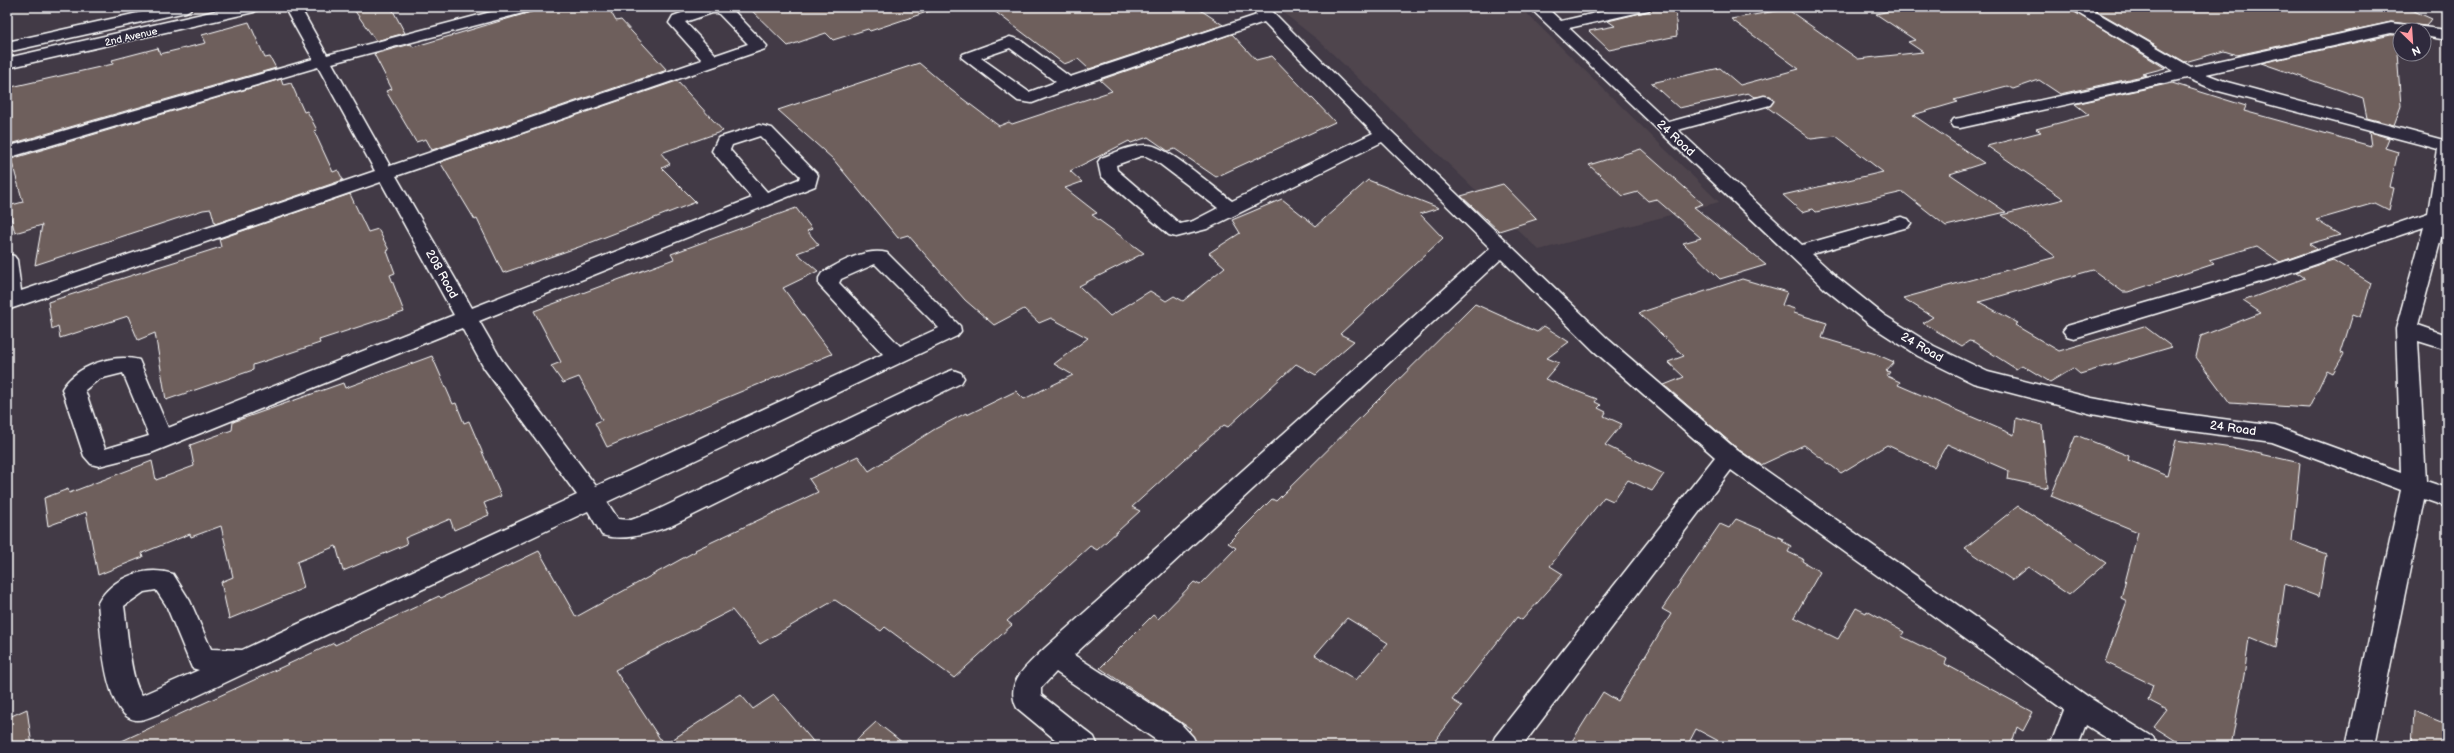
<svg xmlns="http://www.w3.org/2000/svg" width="2454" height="753" viewBox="0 0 2454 753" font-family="'Balsamiq Sans',sans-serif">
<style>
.built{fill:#4f454d}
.building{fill:#6e5e5c;stroke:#fff;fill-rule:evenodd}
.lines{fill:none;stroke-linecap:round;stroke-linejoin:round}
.minor-casing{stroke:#fff;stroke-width:3}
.minor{fill:#2f2a3d;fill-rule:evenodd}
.labels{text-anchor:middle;stroke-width:3;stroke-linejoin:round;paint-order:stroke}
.far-street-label{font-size:10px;fill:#fff;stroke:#2f2a3d}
.street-label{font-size:12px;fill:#fff;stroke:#2f2a3d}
</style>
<rect width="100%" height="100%" fill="#423a46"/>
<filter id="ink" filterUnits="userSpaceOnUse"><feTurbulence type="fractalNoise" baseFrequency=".025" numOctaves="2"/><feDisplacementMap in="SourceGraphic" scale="8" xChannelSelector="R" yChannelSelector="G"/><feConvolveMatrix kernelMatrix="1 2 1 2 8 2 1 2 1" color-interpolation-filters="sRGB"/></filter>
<g filter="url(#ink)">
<path class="built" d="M1276 7H1520L1719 202 1539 250 1318 40Z"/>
<g class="building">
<path d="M352 7H391L405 33 376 41Z"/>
<path d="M538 7H608L616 21 621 20 667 70 432 150 426 139 416 142 386 91 392 89 374 54 411 44 413 47 534 11Z"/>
<path d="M748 7H929L930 11 870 31 868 29 833 40 826 33 788 46Z"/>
<path d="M989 7H1196L1223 25 1089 69 1078 59 1064 64Z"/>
<path d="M1652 7H1675L1677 36 1609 50 1589 31 1615 26 1608 21 1649 11Z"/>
<path d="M1908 7H2067L2165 68 2142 74 2147 75 2060 94 2039 80 2013 89 2007 86 1954 100 1958 102 1913 115 1984 163 1950 174 2006 212 1946 226 1903 192 1816 212 1813 209 1802 212 1783 195 1883 172 1836 136 1811 139 1767 107 1774 101 1770 96 1754 97 1748 93 1679 108 1651 83 1720 68 1740 85 1799 69 1731 19 1787 9 1858 59 1923 52 1908 42 1915 40 1876 14Z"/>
<path d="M2090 7H2405L2432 19 2426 26 2391 22 2237 55 2224 51 2185 62Z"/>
<path d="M249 22 265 58 270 57 276 68 7 145V88L113 64 112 60 158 48 160 54 206 43 202 35Z"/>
<path d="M1232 34 1256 60 1272 56 1335 122 1216 177 1175 149 1168 151 1148 137 1131 143 1129 141 1070 171 1082 182 1065 188 1097 213 1092 215 1144 253 1079 286 1110 316 1150 291 1166 301 1174 296 1183 301 1225 267 1209 253 1240 233 1232 220 1282 199 1316 226 1368 180 1439 208 1420 214 1443 238 1340 334 1354 341 1339 354 1316 375 1296 364 1228 427 1224 425 1205 441 1132 507 1140 511 1097 550 1090 546 1007 621 1012 625 954 678 885 627 881 631 835 600 760 644 732 610 615 670 664 745 741 695 753 709 774 695 817 746H111L334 643 335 645 439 596 441 598 539 551 576 617 696 551 695 550 818 492 809 479 858 456 869 471 935 429 966 413 967 415 1016 391 1024 399 1073 375 1054 364 1088 338 1051 318 1039 323 1024 309 994 325 965 300 908 235 898 238 833 159 778 110 919 63 951 90 999 126 1009 122 1012 124 1112 91 1100 80Z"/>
<path d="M2391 35H2400V52L2397 53 2401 106 2394 125 2367 118 2363 98 2261 63Z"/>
<path d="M281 79 283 85 291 83 304 112 307 111 317 130 314 131 333 172 338 170 343 180 215 224 211 209 203 210 35 265 42 225 15 233 8 206 23 202 11 159Z"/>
<path d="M677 81 723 131 661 153 670 164 662 168 696 202 579 247 503 273 477 219 475 220 440 162Z"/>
<path d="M2172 83 2246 106 2244 111 2371 146 2369 132 2389 138 2385 148 2398 152 2390 187 2394 188 2389 210 2375 203 2316 220 2340 235 2309 244 2317 249 2280 262 2257 246 2209 260 2214 264 2128 292H2123L2093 270 1979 302 2018 323 2015 325 2059 351 2144 326 2172 347 2080 374 2073 368 2050 382 2022 365 2016 369 1974 342 1969 341 1962 346 1923 323 1933 317 1903 298 2056 257 2002 215 2064 199 1987 146 2041 132 2036 129 2089 115 2075 104Z"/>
<path d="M1641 149 1703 204 1694 207 1766 265 1720 279 1683 243 1701 238 1656 199 1648 201 1638 192 1623 196 1589 165Z"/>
<path d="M1503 184 1537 219 1499 231 1461 196Z"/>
<path d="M350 194 368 232 378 229 389 250 387 251 395 273 390 275 404 312 319 340 320 343 253 365V370L166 400 155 333 138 340 128 316 60 338 58 326 52 329 48 302 221 247 219 239Z"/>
<path d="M796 208 812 229 807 231 819 245 797 253 818 271 783 288 832 354 607 447 595 423 602 420 579 377 563 383 551 366 561 362 534 311 674 259 671 254Z"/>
<path d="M2333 260 2371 283 2361 317 2353 314 2341 353 2344 354 2333 373 2327 370 2309 408 2230 403 2196 357 2201 336 2261 313 2243 301 2305 278 2296 272Z"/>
<path d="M1742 279 1787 292 1782 305 1795 309 1794 313 1827 323 1822 338 1876 354 1894 362 1886 371 1890 372 1887 376 1900 382 1898 385 2014 435 2016 418 2042 425 2048 488 2008 479 2009 471 1947 444 1934 467 1887 445 1841 473 1804 445 1761 465 1738 449 1664 385 1684 377 1668 362 1684 356 1639 313Z"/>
<path d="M1475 304 1537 332 1544 326 1569 342 1547 358 1559 363 1545 379 1597 399 1595 402 1601 405 1598 408 1606 412 1604 416 1622 424 1605 445 1664 474 1652 491 1628 480 1613 501 1604 497 1550 566 1563 574 1522 620 1517 617 1452 700 1462 706 1431 746H1198L1189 731 1191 729 1100 668 1153 615 1158 619 1194 582 1200 585 1236 548 1228 543 1272 499 1276 501ZM1347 618 1388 643 1356 680 1315 655Z"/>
<path d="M432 356 453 404 456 403 464 423 469 421 501 496 484 503 489 515 454 530 450 519 405 538 407 544 343 571 336 546 297 562 304 588 229 619 221 582 233 577 221 526 191 537 190 534 142 553 143 557 98 575 86 512 48 526 44 498 68 489 69 493 152 461 156 480 194 466 190 445 232 430 233 422 343 383 345 388Z"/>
<path d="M2076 435 2129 456 2128 460 2167 476 2176 440 2239 449 2300 463 2292 541 2326 554 2319 597 2285 584 2276 648 2249 637 2245 670 2231 746H2184L2154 727 2167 710 2148 700 2153 685 2105 662 2127 601 2121 598 2138 532 2051 496Z"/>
<path d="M2018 506 2042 521 2106 563 2069 595 2028 567 2012 580 1965 548Z"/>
<path d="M1736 519 1783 539 1782 541 1791 546 1788 552 1803 559 1802 561 1820 572 1794 617 1838 639 1856 608 1866 613 1867 611 1904 632 1901 636 1947 659 1945 664 2033 712 2023 731 2017 727 2011 746H1728L1696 729 1687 746H1569L1603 692 1618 701 1671 614 1662 609 1720 524 1729 528Z"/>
<path d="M27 709 32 746H7V718Z"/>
<path d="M2414 711 2446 724V746H2412Z"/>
<path d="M876 722 907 746H850Z"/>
</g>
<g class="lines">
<defs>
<g id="minor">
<path d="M165 7H194L186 12 7 52V42Z"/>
<path d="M233 7H262L254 12 7 68V58Z"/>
<path d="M284 7H300L327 55 510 7H536L534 10 332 63 390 166 702 60 669 23 673 16 699 7H730L767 46 765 49 396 176 472 308 752 198 712 151 718 138 759 125 772 128 818 175 815 186 479 321 501 359 596 486 883 354 819 285V278L822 273C839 263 866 247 887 253L960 326 961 331 957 336 607 502 618 519 631 520 653 512 945 373 953 370 961 373 964 378 961 383 671 526C647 533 627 542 602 535L588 511 163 712C155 715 144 721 136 720 103 716 101 628 98 603 112 577 146 565 173 574L190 601 211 649 242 650 577 495 484 368 462 328 151 453 99 466 91 464 84 456 62 389C76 366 113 353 139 360L168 428 454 315 381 182 7 310V254L14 256 17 260 21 291 375 171 318 67 7 158V147L313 59ZM712 13H718L748 44 716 55 685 22ZM760 136 800 176 799 179 767 192 730 150 732 145ZM875 264 939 328 900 346 839 283 841 279ZM123 373 149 436 105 449 85 390 99 379ZM156 590 166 605 192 668 199 670 142 695C130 681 127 625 124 606L144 592Z"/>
<path d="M1250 7H1267L1274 13 1390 130 1609 340 1737 450 2090 698 2153 737 2157 746H2119L2086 725 2078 746H2050L2064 710 1731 470 1522 746H1491L1495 737 1715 457 1593 350 1501 259 1074 655 1180 723 1193 737 1197 746H1165L1056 672 1041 688V695L1094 737 1098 746H1063L1017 708C1004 682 1027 666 1045 648L1490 248 1382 142 1207 229 1176 237 1169 235 1101 176 1098 162 1101 158C1115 153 1132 144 1148 145 1166 145 1216 189 1232 201L1373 133 1264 22 1074 87 1032 103 1018 101 961 57 963 54 1010 37 1020 40 1070 77 1257 15ZM1010 48 1056 82 1029 92 981 58ZM1141 156H1146L1156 161 1218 208 1193 221 1180 224 1117 170 1116 165Z"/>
<path d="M1529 7H1546L1561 21 1622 7H1651L1649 10 1569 28 1669 122 1764 96 1770 97 1773 101 1770 105 1678 130 1802 245 1901 217 1908 219 1911 223 1908 227 1812 254 1838 278 1884 315 1934 346 1988 372 2092 398 2155 410 2275 426 2401 472 2396 329 2424 227 2280 276 2081 336 2074 338 2067 336 2063 331 2067 326 2266 268 2428 213 2438 149 2215 90 2187 78 1960 128 1954 127 1951 123 1954 119 1960 118 2174 71 2068 7H2087L2191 67 2391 23 2447 30V40L2424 36V30H2400V34L2391 33 2206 74 2227 82 2447 141V216L2418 325 2447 335V350L2418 341 2426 481 2447 488V507L2424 499 2374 746H2346L2401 490 2272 442 2155 426 2092 414 1973 383 1918 356 1870 325 1824 288Z"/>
</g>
</defs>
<use href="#minor" class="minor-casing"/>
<use href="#minor" class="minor"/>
</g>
</g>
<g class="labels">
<g class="far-street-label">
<text transform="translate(131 36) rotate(-13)" y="4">2nd Avenue</text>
</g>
<g class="street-label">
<text transform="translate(1676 138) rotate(43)" y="4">24 Road</text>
<text transform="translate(442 274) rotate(61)" y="4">208 Road</text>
<text transform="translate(1922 347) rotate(30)" y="4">24 Road</text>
<text transform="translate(2233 428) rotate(8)" y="4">24 Road</text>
</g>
</g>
<rect width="2454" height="753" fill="none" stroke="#2f2a3d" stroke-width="24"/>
<rect x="12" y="12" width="2430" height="729" fill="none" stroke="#fff" stroke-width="1.5" filter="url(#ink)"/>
<g transform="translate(2412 42) rotate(155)"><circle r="19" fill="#2f2a3d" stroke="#827f8b"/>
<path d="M0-3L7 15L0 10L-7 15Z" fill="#ff9aa2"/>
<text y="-6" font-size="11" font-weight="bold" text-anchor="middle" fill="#ffffff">N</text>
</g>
</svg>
